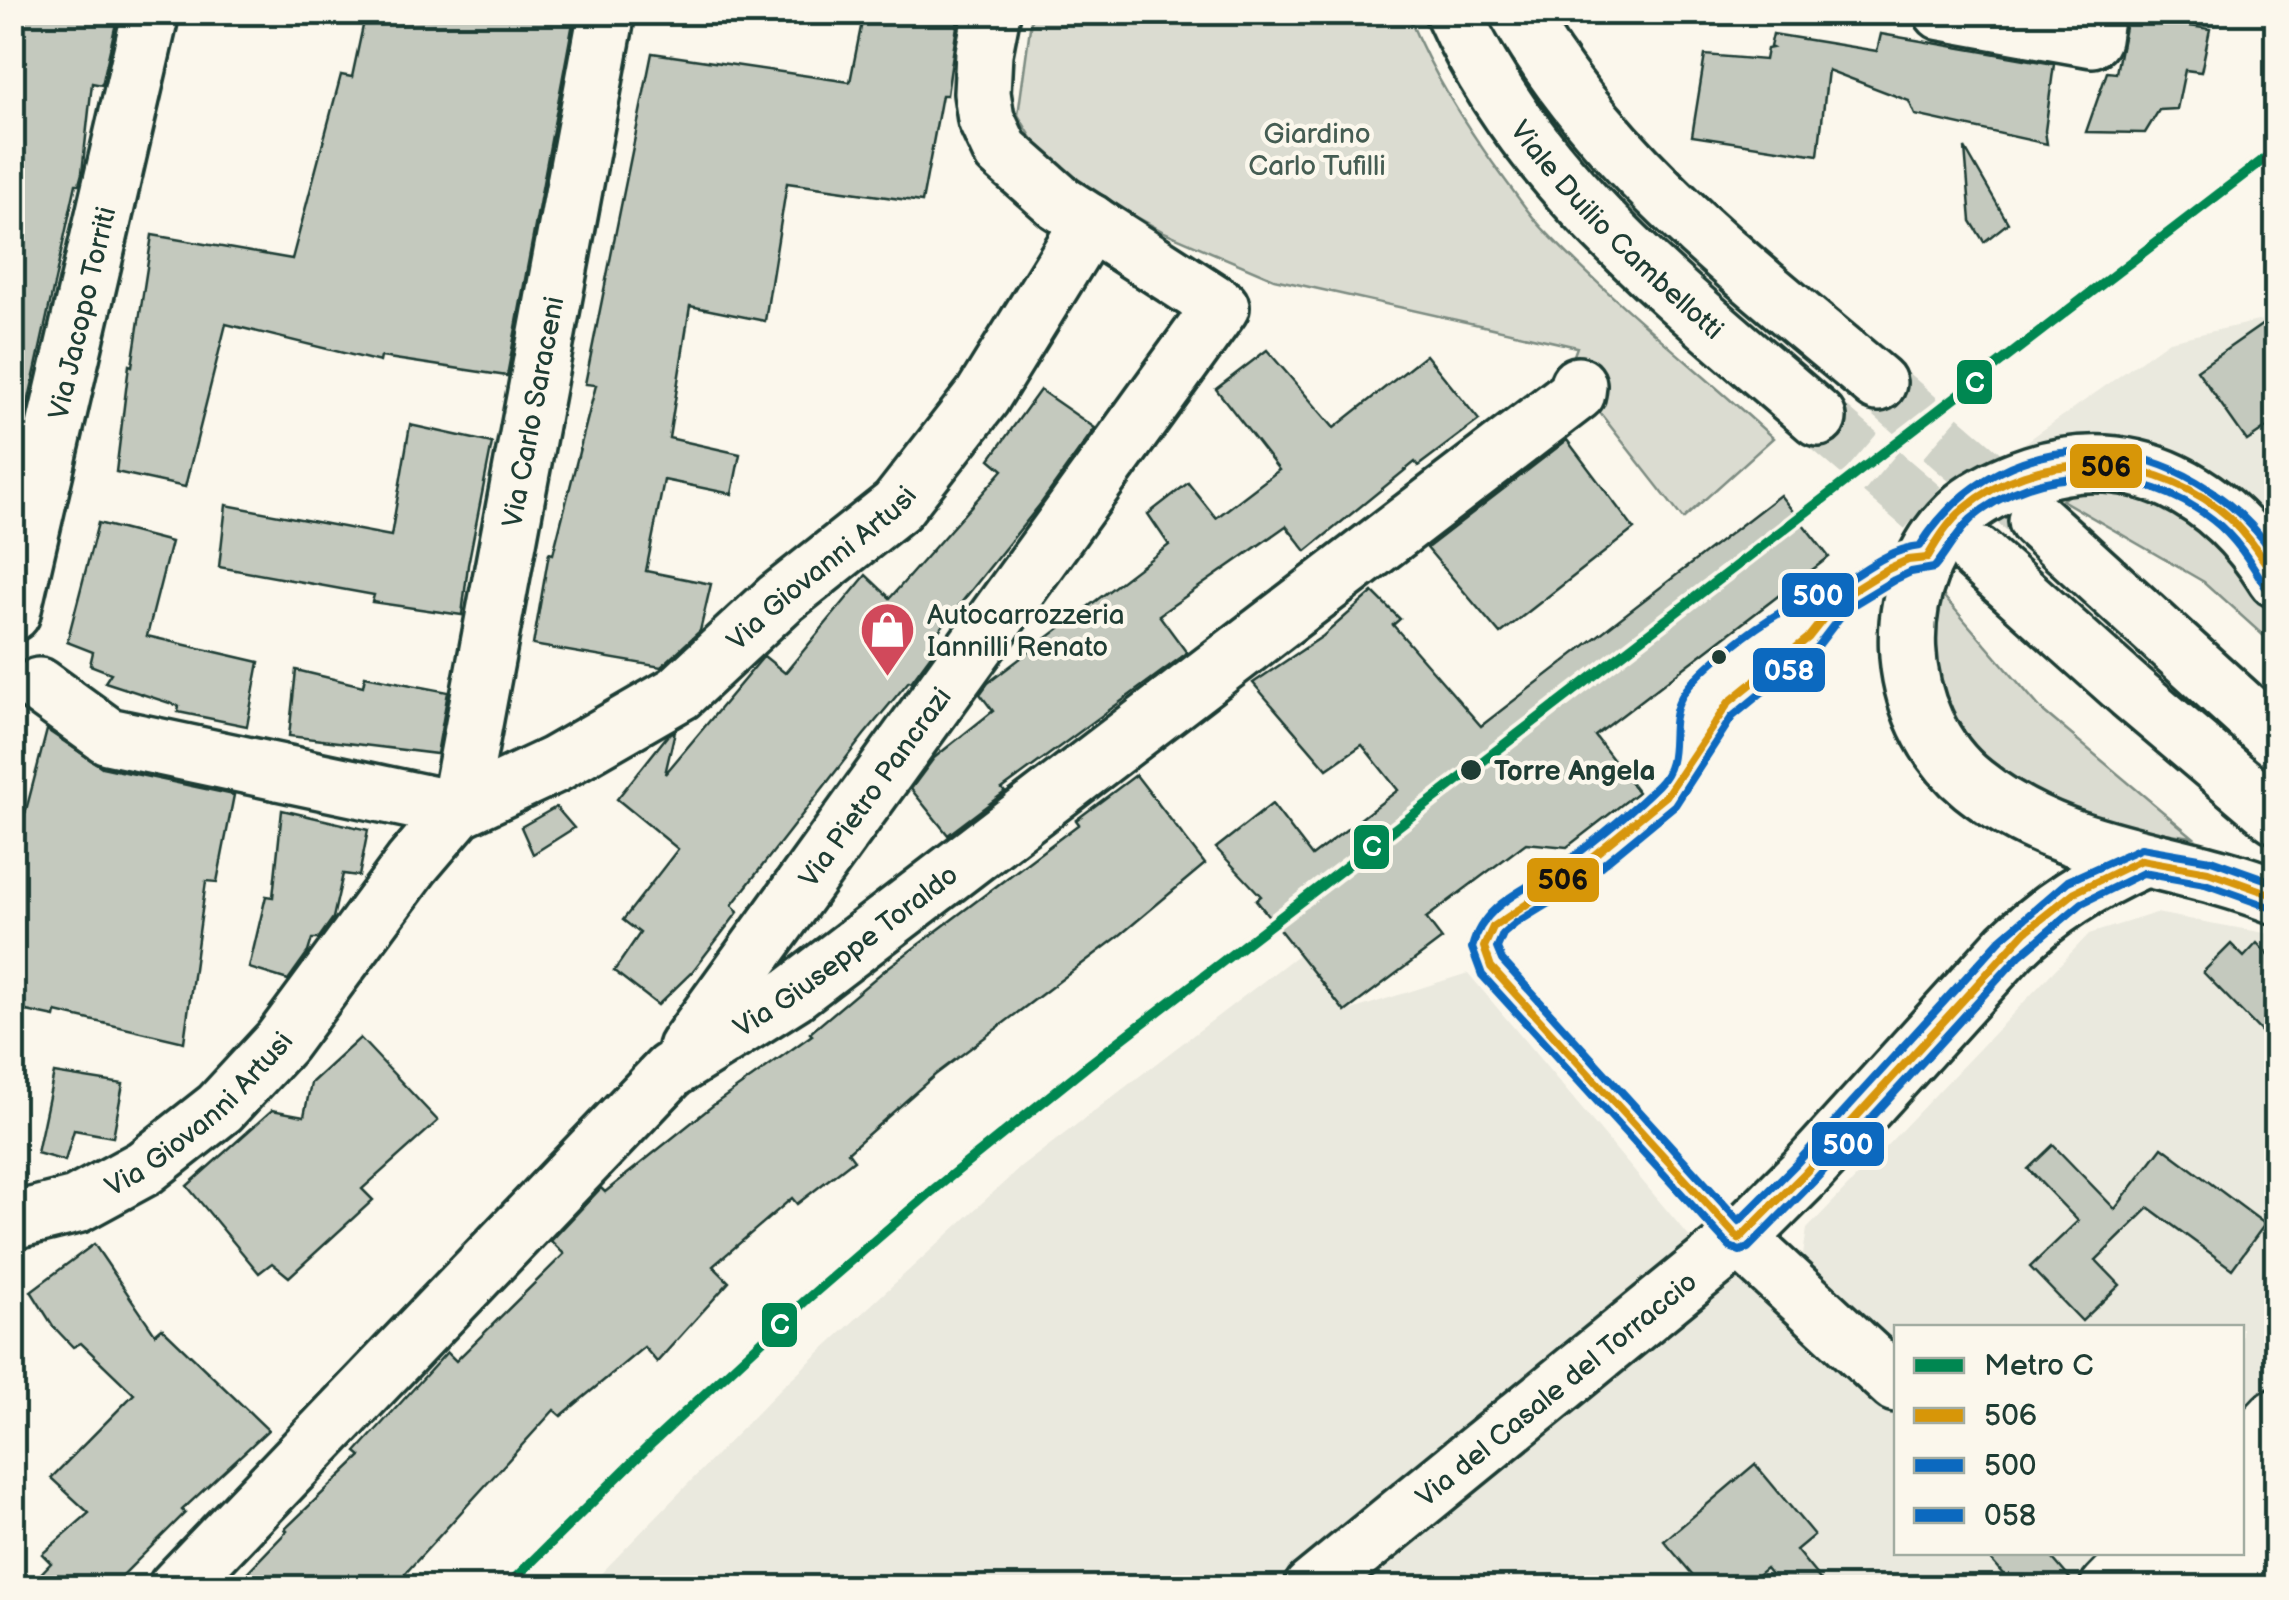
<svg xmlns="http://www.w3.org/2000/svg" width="2289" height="1600" viewBox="0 0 2289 1600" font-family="'Balsamiq Sans',sans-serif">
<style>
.built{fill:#eae9de}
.green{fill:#dbdcd1;stroke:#7d8c82;stroke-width:2.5}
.building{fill:#c4c9be;stroke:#1f3d34;stroke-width:2.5}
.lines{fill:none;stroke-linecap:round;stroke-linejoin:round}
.major-tunnel{stroke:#cfd2c7;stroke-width:55;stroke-dasharray:55 28;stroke-linecap:butt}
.minor-casing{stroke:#1f3d34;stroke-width:62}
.major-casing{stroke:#1f3d34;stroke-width:62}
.minor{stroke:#fbf7ec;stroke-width:55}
.major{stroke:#fbf7ec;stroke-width:55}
.bus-1-casing{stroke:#fbf7ec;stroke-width:15}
.bus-2-casing{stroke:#fbf7ec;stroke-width:15}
.bus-3-casing{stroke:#fbf7ec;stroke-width:15}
.bus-1{stroke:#d79608;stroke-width:8}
.bus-2{stroke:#0c69bf;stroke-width:8}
.bus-3{stroke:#0c69bf;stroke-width:8}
.metro-1-casing{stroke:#fbf7ec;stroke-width:18}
.metro-1{stroke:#008751;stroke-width:10}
.bus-dot{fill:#1f3d34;stroke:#fbf7ec;stroke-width:4}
.labels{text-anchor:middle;stroke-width:9;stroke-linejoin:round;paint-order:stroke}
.park-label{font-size:28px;fill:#455d53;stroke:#fbf7ec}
.street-label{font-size:28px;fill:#1f3d34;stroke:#fbf7ec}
.poi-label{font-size:28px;fill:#1f3d34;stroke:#fbf7ec;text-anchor:start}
.stop-label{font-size:28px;font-weight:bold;fill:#1f3d34;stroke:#fbf7ec;text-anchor:start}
.line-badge{stroke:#fbf7ec;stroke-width:4}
.badge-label{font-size:28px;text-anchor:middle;font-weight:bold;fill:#fff}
.pale-badge-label{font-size:28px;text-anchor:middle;font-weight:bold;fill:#111}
</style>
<rect width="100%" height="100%" fill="#fbf7ec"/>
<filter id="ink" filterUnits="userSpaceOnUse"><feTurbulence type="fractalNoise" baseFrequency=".01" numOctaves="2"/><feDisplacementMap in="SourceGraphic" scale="20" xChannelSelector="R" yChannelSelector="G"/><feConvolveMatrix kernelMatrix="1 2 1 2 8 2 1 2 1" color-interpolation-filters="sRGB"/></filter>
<g filter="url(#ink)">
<g class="built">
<path d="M2276 317V550L2100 442 2019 447 2169 341Z"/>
<path d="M2156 913 2276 935V1393L2242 1434V1328H1896V1345L1802 1261 1807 1229 2089 934Z"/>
<path d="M1299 954 1345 1012 1468 973 1696 1245 1280 1587 587 1588 781 1388 1021 1167Z"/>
<path d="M1738 1271 1896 1414V1552L2120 1553 2088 1588H1358Z"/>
</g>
<g class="green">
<path d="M1032 13H1407C1434 77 1466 127 1508 184 1520 200 1532 218 1546 232 1617 306 1698 369 1773 438L1683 519 1568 372 1577 347 1274 279 1164 232 1077 184 1039 150 1018 115Z"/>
<path d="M2075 490C2095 490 2117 488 2137 495 2189 513 2276 589 2276 647L2204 582 2062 500Z"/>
<path d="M1939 591 2043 711 2193 837 2102 825 1975 761 1935 695 1930 615Z"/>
</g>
<g class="building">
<path d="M20 12H70L116 23 102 85 92 83 82 173 79 184H76L22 431 12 430V41Z"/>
<path d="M366 12H575L507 376 381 357 380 362 226 324 185 487 116 472 129 365 132 366 152 235 292 259 341 75 352 77Z"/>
<path d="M864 12H959L947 95H942L922 202 787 183 765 321 690 306 669 438 740 454 732 494 664 480 646 571 711 584 700 631 661 667 533 645 549 553 553 554 596 385 585 384 652 53 850 82Z"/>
<path d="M2127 17 2210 29 2201 72 2185 70 2177 109 2159 110 2145 133 2086 132 2107 72 2116 73Z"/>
<path d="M1773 34 1877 51 1881 34 2054 64 2045 131 2047 144 1915 115 1909 101 1828 70 1818 155 1692 136 1705 55 1765 60 1767 49 1772 48 1770 47Z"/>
<path d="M1965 148 2008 223 1984 242 1971 221Z"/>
<path d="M2276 315V421L2247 441 2197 370Z"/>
<path d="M1267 350 1334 428 1426 355 1479 420 1418 466 1415 462 1306 551 1286 526 1159 615 1187 653 1002 789 1005 792 948 835 911 789 934 758 993 711 980 694 988 683 1169 545 1148 514 1188 483 1216 518 1279 470 1216 389Z"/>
<path d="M1040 390 1095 428 1042 502 933 638 939 644 911 682 909 681 864 735 732 905 738 912 692 972 658 1005 614 971 640 933 623 920 678 849 617 799 668 735 675 731 665 774 764 656 785 673 866 575 890 598 1003 470 990 459Z"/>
<path d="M410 425 492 443 468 565 462 615 372 602 374 595 219 567 226 505 391 536Z"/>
<path d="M1567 440 1634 529 1500 634 1427 548Z"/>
<path d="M1780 495 1829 557 1595 736 1638 792 1567 847 1526 843 1426 918 1442 939 1345 1012 1256 900 1261 896 1216 848 1272 804 1312 856 1398 790 1362 745 1327 769 1253 683 1323 636 1373 592 1400 619 1393 625 1481 726Z"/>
<path d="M98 523 171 542 147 636 259 662 247 726 178 712 179 706 105 682 111 673 90 665 93 652 67 642Z"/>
<path d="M296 670 363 686 365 676 448 692 437 754 289 736Z"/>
<path d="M47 730 102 767 234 795 217 882 206 881 184 1042 56 1012 55 1017 12 1008V864Z"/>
<path d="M1136 775 1205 864 1119 936 935 1075 848 1152 854 1160 797 1204 792 1198 713 1266 729 1282 657 1362 644 1347 561 1416 554 1410 392 1588H232L287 1531 285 1529 361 1456 356 1452 447 1352 456 1361 564 1254 551 1241 601 1188 605 1192 716 1103 812 1035 810 1033 886 969 1079 824 1076 820Z"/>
<path d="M556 807 574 828 533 854 521 827Z"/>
<path d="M282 810 368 830 359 876 343 874 333 918 318 939H312L308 952 288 980 249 968 266 896 273 897Z"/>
<path d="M2257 943 2276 963V1047L2203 972 2231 944 2244 957Z"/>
<path d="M360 1038 438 1121 362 1189 373 1200 289 1277 272 1263 259 1273 187 1186 272 1110 304 1116 311 1083Z"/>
<path d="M54 1073 123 1084 113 1137 74 1130 65 1161 37 1153Z"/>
<path d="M2053 1145 2115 1209 2162 1147 2265 1224 2232 1269 2149 1208 2096 1260 2120 1285 2082 1321 2030 1267 2078 1221 2028 1169Z"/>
<path d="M94 1244 155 1334 162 1328 268 1430 182 1510 185 1513 110 1588H27L51 1563 42 1554 89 1513 51 1478 134 1394 81 1343 73 1347 53 1326 31 1291Z"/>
<path d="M1755 1464 1814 1535 1796 1550 1827 1588H1782L1766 1568 1742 1588H1704L1664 1541Z"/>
<path d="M1984 1552H2047L2078 1588H2015Z"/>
</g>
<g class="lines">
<g class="major-tunnel">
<path d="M1878 383 2031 516"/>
<path d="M1818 418 1978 555"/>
</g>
<defs>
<g id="minor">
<path d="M1942 12 2092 39 2096 12"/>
<path id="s1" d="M12 613 151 12"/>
<path d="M39 686 108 736 458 810"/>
<path id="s2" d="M458 810 607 12"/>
<path id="s3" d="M686 1048 1221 307 1060 203 1001 151 986 119 982 93 984 53 992 12"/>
<path id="s4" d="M12 1221 76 1205 144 1168 220 1108 281 1042 412 864 458 810 554 765 679 693 780 599 897 506 982 397 1090 222"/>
<path d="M1739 1239 1896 1384"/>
<path id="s5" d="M176 1588 670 1071 794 993 1577 393 1578 385"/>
<path id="s6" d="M1312 1588 1739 1239 1805 1173 2010 947C2050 908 2091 883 2141 860"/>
</g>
<g id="major">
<path id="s7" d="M1453 12C1529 184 1681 298 1818 418"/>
<path d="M1517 12C1604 165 1745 271 1878 383"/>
<path d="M2037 521 2276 739"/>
<path d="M1978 555 2131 692 2276 815"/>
<path d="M2276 579C2222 492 2136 441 2032 474 2008 482 1985 492 1965 508 1883 578 1891 718 1973 784 2064 857 2172 855 2276 896"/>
<path d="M2242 1453 2276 1417"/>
<path d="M2242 1512 2276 1477"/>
<path d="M2108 1588 2143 1552"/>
<path d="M2168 1588 2202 1552"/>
<path d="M2226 1588 2276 1537"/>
</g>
</defs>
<use href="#minor" class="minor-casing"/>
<use href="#major" class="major-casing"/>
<use href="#minor" class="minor"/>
<use href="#major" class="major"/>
<defs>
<g id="bus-1">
<path d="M1927 558C1937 541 1948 522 1964 509 2036 448 2145 453 2218 508 2243 527 2260 554 2276 579"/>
<path d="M2141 860 2208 872 2276 896"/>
<path d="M1739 1239 1491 967 1484 947 1493 927 1570 875 1666 796 1729 702 1808 638 1838 600 1888 569 1908 560 1927 558"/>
<path d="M1739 1239 1805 1173 2026 931 2075 892 2141 860"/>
</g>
<path id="bus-2" d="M2272 908 2205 884 2143 873 2082 903 2019 956 1814 1181 1748 1248 1740 1251 1730 1247 1482 975 1472 948C1483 901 1530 889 1564 864 1596 840 1630 813 1658 785 1683 760 1666 729 1680 700 1692 673 1756 626 1783 611 1798 603 1816 597 1832 589 1861 574 1885 550 1920 546 2007 408 2191 429 2276 557"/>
<path id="bus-3" d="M2265 586C2251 562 2235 537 2213 520 2145 466 2038 461 1971 519 1956 533 1947 553 1934 568L1911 572 1894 580 1846 609 1817 647 1732 717 1675 805 1578 885 1516 923 1503 934 1497 948 1502 960 1739 1221 1796 1164 2001 939 2068 881 2141 848 2211 860 2276 883"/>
</defs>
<use href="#bus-1" class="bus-1-casing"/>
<use href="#bus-2" class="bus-2-casing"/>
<use href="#bus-3" class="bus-3-casing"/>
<use href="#bus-1" class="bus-1"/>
<use href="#bus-2" class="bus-2"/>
<use href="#bus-3" class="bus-3"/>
<defs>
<path id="metro-1" d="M505 1588 653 1442 806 1300 932 1191 1087 1066 2276 150"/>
</defs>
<use href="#metro-1" class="metro-1-casing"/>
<use href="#metro-1" class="metro-1"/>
</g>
</g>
<defs>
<symbol id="shop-pin" viewBox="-11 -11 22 30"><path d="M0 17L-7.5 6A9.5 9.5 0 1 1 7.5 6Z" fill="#d1495b" stroke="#fbf7ec"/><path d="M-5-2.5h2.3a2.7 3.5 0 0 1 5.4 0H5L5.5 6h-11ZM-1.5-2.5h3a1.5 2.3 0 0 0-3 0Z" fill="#fff"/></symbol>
</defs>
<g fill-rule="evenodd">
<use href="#shop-pin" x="856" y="598" width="63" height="86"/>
</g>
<g class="bus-dot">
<circle cx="1719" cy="657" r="9"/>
<circle cx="1471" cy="770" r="12"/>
</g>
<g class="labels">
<g class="park-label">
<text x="1317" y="143">Giardino<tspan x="1317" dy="32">Carlo Tufilli</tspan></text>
</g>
<g class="street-label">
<text dy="10" stroke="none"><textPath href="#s7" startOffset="275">Viale Duilio Cambellotti</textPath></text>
<text dy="10" stroke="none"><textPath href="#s1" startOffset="308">Via Jacopo Torriti</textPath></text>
<text dy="10" stroke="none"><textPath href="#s2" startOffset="405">Via Carlo Saraceni</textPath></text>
<text dy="10" stroke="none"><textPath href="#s4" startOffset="1062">Via Giovanni Artusi</textPath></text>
<text dy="10" stroke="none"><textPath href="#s3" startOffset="322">Via Pietro Pancrazi</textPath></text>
<text dy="10" stroke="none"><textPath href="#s5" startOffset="928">Via Giuseppe Toraldo</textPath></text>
<text dy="10" stroke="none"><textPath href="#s4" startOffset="220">Via Giovanni Artusi</textPath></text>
<text dy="10" stroke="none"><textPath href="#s6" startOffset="315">Via del Casale del Torraccio</textPath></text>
</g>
<g class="poi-label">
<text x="927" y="624">Autocarrozzeria<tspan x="927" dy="32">Iannilli Renato</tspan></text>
</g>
<g class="stop-label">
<text x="1494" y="780">Torre Angela</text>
</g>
</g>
<g class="line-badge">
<rect x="1955" y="358" width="39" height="48" rx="10" fill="#008751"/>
<rect x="2068" y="442" width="76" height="48" rx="10" fill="#d79608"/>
<rect x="1780" y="571" width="76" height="48" rx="10" fill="#0c69bf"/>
<rect x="1751" y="646" width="76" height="48" rx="10" fill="#0c69bf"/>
<rect x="1352" y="823" width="39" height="48" rx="10" fill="#008751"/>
<rect x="1525" y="856" width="76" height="48" rx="10" fill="#d79608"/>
<rect x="1810" y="1120" width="76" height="48" rx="10" fill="#0c69bf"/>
<rect x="760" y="1301" width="39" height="48" rx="10" fill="#008751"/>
</g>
<g class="badge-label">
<text x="1975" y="392">C</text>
<text x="1818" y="605">500</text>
<text x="1789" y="680">058</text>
<text x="1372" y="856">C</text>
<text x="1848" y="1154">500</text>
<text x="780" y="1334">C</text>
</g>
<g class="pale-badge-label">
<text x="2106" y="476">506</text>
<text x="1563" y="889">506</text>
</g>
<rect width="2289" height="1600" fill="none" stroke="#fbf7ec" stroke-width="50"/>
<rect x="25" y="25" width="2239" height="1550" fill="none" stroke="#1f3d34" stroke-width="4" filter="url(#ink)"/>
<rect x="1894" y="1325" width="350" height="230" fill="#fbf7ec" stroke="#a3ada2" stroke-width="2.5"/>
<rect x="1914" y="1358" width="50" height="15" fill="#008751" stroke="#a3ada2" stroke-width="2.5"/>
<text x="1984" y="1375" font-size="30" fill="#1f3d34">Metro C</text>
<rect x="1914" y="1408" width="50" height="15" fill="#d79608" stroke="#a3ada2" stroke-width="2.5"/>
<text x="1984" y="1425" font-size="30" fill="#1f3d34">506</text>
<rect x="1914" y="1458" width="50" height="15" fill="#0c69bf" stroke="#a3ada2" stroke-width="2.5"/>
<text x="1984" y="1475" font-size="30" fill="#1f3d34">500</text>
<rect x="1914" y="1508" width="50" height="15" fill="#0c69bf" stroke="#a3ada2" stroke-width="2.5"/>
<text x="1984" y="1525" font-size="30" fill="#1f3d34">058</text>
</svg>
